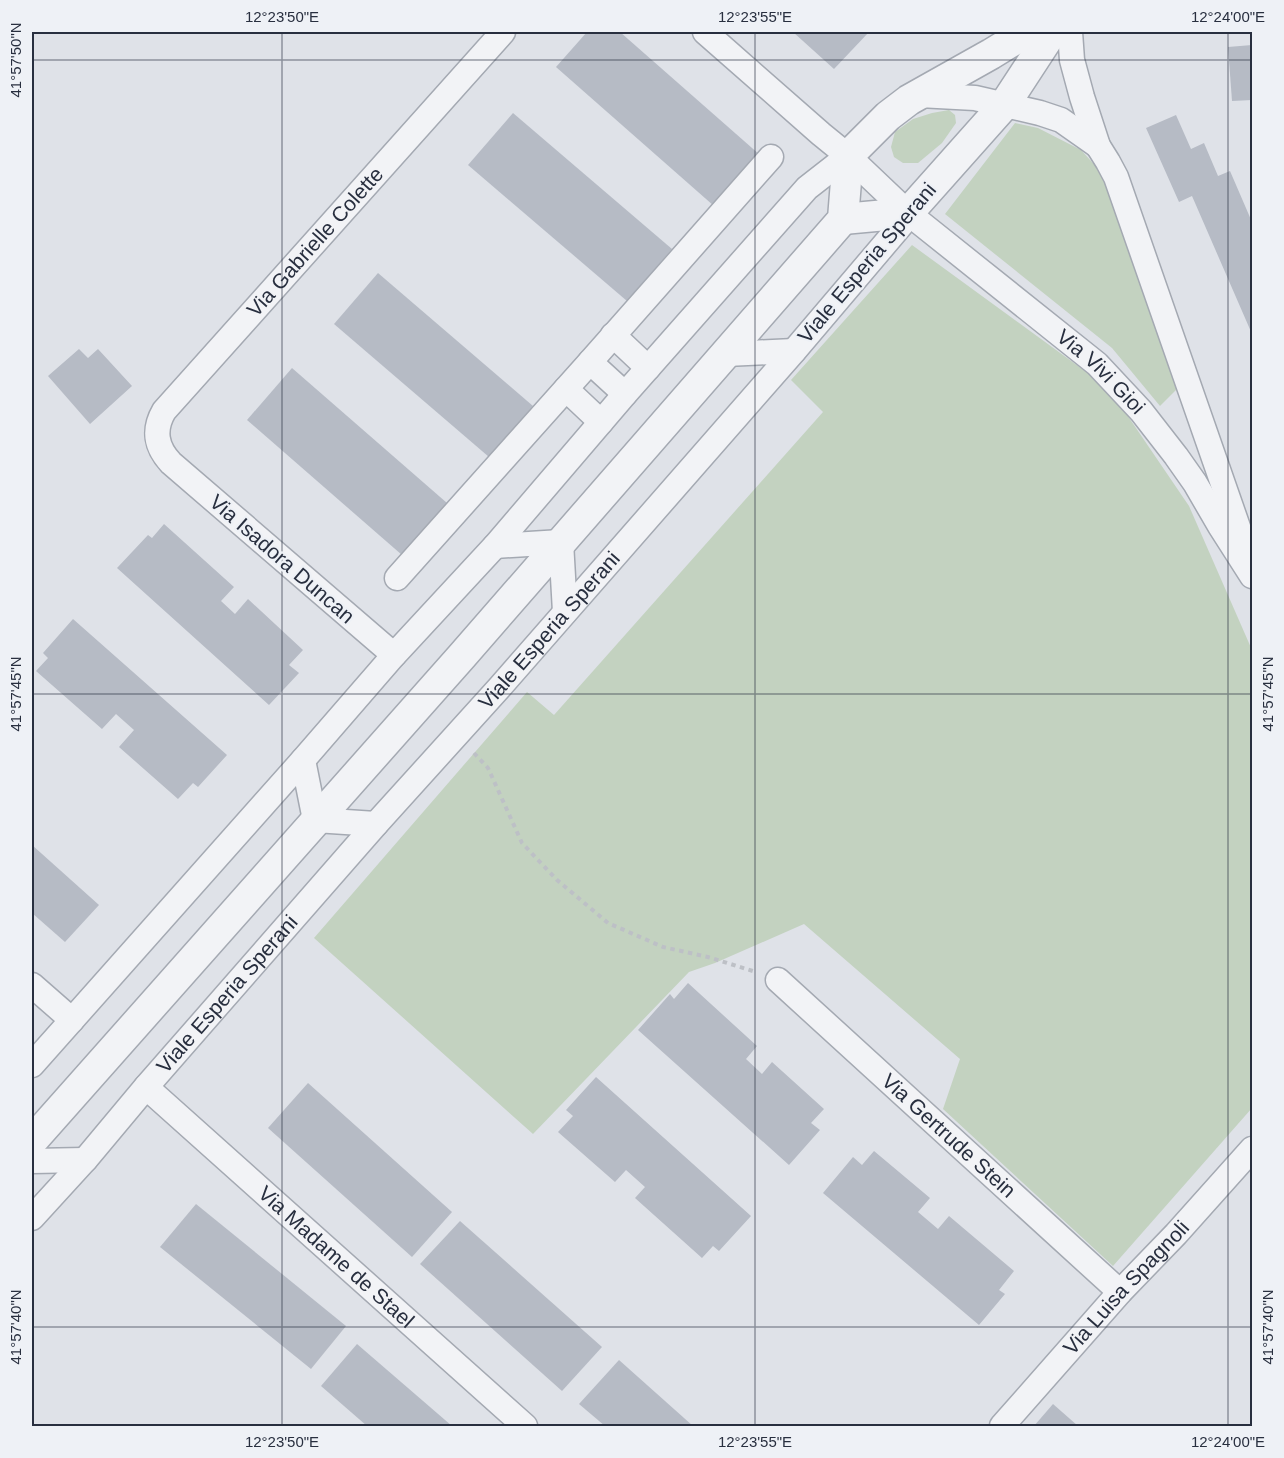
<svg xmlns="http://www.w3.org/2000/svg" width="1284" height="1458" viewBox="0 0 1284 1458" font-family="Arial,sans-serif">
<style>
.green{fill:#c3d2c0}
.building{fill:#b6bbc5}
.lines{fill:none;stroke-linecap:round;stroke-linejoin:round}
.minor-casing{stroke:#a4a9b2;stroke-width:27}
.tertiary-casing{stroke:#a4a9b2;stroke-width:33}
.path{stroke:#bdc0c6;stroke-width:4;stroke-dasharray:4.5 4.5;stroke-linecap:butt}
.minor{stroke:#f2f3f6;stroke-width:24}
.tertiary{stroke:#f2f3f6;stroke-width:30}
.ticks{fill:none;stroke:#282f3f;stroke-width:1.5;stroke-opacity:0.45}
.labels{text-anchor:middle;stroke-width:4.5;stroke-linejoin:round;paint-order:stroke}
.street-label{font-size:21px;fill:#282f3f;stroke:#eef1f6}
.neatline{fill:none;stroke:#282f3f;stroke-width:2}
.ticks-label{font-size:15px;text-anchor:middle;fill:#282f3f}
</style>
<rect width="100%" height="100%" fill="#dfe2e8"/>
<g class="green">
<path d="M949 110 955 115 956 123 942 143 918 163H903L894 157 891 147 895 132 913 119 932 113Z"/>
<path d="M1015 123 1038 128 1081 150 1102 173 1177 389 1160 406 1112 348 945 214Z"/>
<path d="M912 245 1089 374 1121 406 1189 506 1252 650V1108L1113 1266 943 1109 960 1059 804 924 715 963 689 972 533 1134 314 938 527 692 554 715 823 412 791 380Z"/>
</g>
<g class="building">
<path d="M587 32H620L760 155 714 206 556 67Z"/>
<path d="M793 32H869L834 69Z"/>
<path d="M1252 45V100L1232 101 1228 47Z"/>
<path d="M513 113 672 249 627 301 468 165Z"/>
<path d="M1176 115 1191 149 1204 143 1218 176 1230 171 1252 222V334L1192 196 1179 202 1146 128Z"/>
<path d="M378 273 533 406 489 457 334 324Z"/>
<path d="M79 349 88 358 98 349 132 386 90 424 48 376Z"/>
<path d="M292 368 447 503 402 555 247 420Z"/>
<path d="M164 524 234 587 221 601 235 614 248 599 303 650 289 665 299 673 269 705 117 568 148 535 152 538Z"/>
<path d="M73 619 227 755 198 787 193 783 178 799 119 747 134 730 116 714 102 729 36 671 48 658 43 653Z"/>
<path d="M32 845 99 905 65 942 32 913Z"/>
<path d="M688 983 757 1046 746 1059 762 1074 772 1062 824 1109 811 1123 820 1130 789 1165 638 1030 670 994 674 999Z"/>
<path d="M596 1077 751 1216 719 1251 713 1246 702 1258 635 1198 645 1187 626 1170 615 1182 558 1132 573 1116 566 1110Z"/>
<path d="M308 1083 452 1212 412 1257 268 1128Z"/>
<path d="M874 1151 930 1198 918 1212 938 1229 949 1216 1014 1271 999 1290 1005 1294 979 1325 823 1193 853 1157 862 1165Z"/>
<path d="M196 1204 346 1326 311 1369 160 1247Z"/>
<path d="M460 1221 602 1347 562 1391 420 1264Z"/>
<path d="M357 1344 452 1426H367L321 1386Z"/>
<path d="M619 1360 693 1426H605L579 1404Z"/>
<path d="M1053 1404 1078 1426H1034Z"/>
</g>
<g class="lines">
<defs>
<g id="minor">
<path id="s1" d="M705 32 821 134 848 156 908 213 1097 364 1141 411 1176 456 1195 483 1220 526 1252 576"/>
<path d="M1070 32 1072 60 1082 97 1098 146 1108 162 1116 177 1246 550"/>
<path d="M919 95 975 98 1040 113 1061 120 1098 146"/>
<path d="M613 335 648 368"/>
<path d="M726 354 794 351"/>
<path d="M590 362 771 157"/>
<path d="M566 389 601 422"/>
<path d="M495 546 561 542 565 612"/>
<path d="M397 578 590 362 625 394"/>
<path id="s2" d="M394 655 171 463C156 447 153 430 164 411L503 32"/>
<path d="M303 760 315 820 376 824"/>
<path id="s3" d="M778 980 1120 1292"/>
<path d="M32 985 72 1020"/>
<path d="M32 1065 303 760 394 655 495 546 625 394 807 188 848 156"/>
<path id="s4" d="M146 1087 525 1426"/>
<path d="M32 1161 85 1160"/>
<path id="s5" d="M32 1218 85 1160 146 1087 376 824 499 688 794 351 901 225 908 213"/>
<path id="s6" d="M1002 1426 1120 1292 1176 1234 1252 1149"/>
</g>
<g id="tertiary">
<path d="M843 219 908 213 1005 104 1052 32"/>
<path d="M32 1141 462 656 843 219 848 156 888 116 909 100 991 54 1027 32"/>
</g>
</defs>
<use href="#minor" class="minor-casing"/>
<use href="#tertiary" class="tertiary-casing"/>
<path class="path" d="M474 753 488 768 522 843 557 880 608 923 663 947 708 957 756 972"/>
<use href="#minor" class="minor"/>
<use href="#tertiary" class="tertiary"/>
</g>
<path class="ticks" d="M282 32V1426M755 32V1426M1228 32V1426M32 60H1252M32 694H1252M32 1327H1252"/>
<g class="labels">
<g class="street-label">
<text dy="7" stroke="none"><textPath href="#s2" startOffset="578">Via Gabrielle Colette</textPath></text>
<text transform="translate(867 263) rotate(-50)" y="7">Viale Esperia Sperani</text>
<text dy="7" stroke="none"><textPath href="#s1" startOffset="522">Via Vivi Gioi</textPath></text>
<text transform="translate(282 559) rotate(41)" y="7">Via Isadora Duncan</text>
<text dy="7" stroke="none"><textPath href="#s5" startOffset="783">Viale Esperia Sperani</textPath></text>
<text dy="7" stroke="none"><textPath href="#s5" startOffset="297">Viale Esperia Sperani</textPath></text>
<text dy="7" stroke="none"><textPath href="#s3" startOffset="231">Via Gertrude Stein</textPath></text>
<text dy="7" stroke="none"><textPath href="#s4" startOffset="255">Via Madame de Stael</textPath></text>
<text dy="7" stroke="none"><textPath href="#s6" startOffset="186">Via Luisa Spagnoli</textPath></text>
</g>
</g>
<rect width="1284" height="1458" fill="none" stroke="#eef1f6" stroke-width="66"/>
<rect x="33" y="33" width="1218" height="1392" class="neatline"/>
<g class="ticks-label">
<text x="282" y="22">12°23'50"E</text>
<text x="755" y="22">12°23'55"E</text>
<text x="1228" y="22">12°24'00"E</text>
<text transform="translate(16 60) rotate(-90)" y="5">41°57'50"N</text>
<text transform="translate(16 694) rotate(-90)" y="5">41°57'45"N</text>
<text transform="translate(1268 694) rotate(-90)" y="5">41°57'45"N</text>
<text transform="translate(16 1327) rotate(-90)" y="5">41°57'40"N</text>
<text transform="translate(1268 1327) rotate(-90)" y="5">41°57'40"N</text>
<text x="282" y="1447">12°23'50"E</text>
<text x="755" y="1447">12°23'55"E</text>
<text x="1228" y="1447">12°24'00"E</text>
</g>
</svg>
